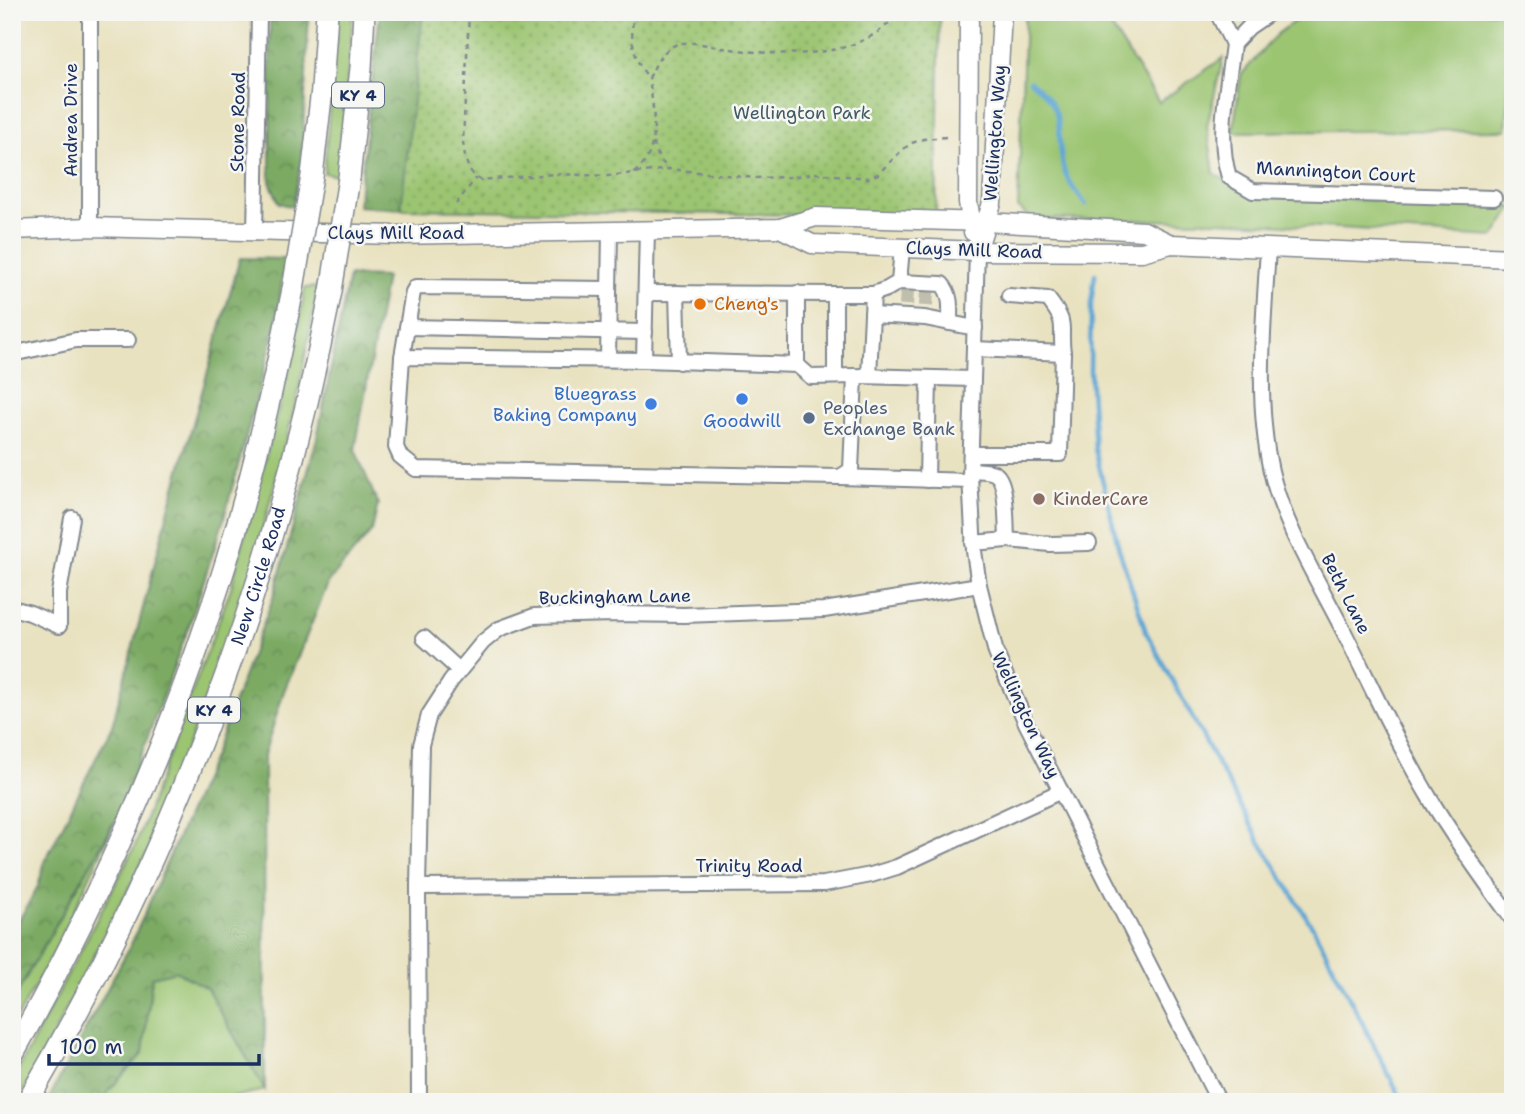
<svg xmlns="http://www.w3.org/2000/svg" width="1525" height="1114" viewBox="0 0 1525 1114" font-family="'Shantell Sans',sans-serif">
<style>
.grass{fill:#9bc571;stroke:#5b7a68;stroke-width:2}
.forest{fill:url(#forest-crowns);stroke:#4c6c60;stroke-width:2}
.park{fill:url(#park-dots);stroke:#5b7a68;stroke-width:2}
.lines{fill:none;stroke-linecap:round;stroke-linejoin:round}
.stream{stroke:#5da6d4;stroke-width:4.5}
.minor-tunnel{stroke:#c0beac;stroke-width:14;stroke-dasharray:14 7;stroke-linecap:butt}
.minor-casing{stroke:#82888f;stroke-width:18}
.major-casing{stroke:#82888f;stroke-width:21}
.highway-casing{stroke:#82888f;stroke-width:24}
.path{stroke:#82888f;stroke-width:2.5;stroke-dasharray:5 5;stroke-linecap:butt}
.minor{stroke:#fff;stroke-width:14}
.major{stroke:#fff;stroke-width:18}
.highway{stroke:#fff;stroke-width:21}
.highway-bridge-casing{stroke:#82888f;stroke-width:24;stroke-linecap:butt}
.highway-bridge{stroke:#fff;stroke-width:21}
.food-dot{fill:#e8710a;stroke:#f6f6f2;stroke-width:2.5}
.shop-dot{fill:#3f7fe0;stroke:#f6f6f2;stroke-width:2.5}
.service-dot{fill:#5c6f8a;stroke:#f6f6f2;stroke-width:2.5}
.education-dot{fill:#8d6e63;stroke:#f6f6f2;stroke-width:2.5}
.labels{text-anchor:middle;stroke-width:5;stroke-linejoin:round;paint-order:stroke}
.shield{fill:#f6f6f2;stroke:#5d6b8a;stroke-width:2}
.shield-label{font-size:16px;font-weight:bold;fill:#1b2f5e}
.park-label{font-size:18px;fill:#415c64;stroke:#f6f6f2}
.street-label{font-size:18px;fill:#1b2f5e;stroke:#f6f6f2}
.food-label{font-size:18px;fill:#c56008;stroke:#f6f6f2;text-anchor:start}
.shop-label{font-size:18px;fill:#366cbe;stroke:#f6f6f2;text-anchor:end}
.service-label{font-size:18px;fill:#4e5e75;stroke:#f6f6f2;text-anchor:start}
.education-label{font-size:18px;fill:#785e54;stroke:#f6f6f2;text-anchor:start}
</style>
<defs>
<pattern id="forest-crowns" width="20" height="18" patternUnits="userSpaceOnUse" patternTransform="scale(1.75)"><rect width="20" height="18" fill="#7caa63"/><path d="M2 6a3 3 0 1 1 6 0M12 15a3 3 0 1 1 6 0" fill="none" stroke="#658b55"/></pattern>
<pattern id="park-dots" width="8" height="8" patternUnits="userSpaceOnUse" patternTransform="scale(1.75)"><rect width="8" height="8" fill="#9bc571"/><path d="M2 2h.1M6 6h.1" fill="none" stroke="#7ea060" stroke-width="1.8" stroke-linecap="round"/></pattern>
</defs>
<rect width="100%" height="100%" fill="#f6f6f2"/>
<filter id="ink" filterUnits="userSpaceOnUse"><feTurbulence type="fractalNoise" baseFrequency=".0143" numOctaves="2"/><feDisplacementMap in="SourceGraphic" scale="14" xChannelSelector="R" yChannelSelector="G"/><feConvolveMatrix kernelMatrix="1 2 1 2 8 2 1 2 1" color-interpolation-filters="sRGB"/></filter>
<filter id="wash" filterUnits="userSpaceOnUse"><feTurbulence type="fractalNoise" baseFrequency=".00686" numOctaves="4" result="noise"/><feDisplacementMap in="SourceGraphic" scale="28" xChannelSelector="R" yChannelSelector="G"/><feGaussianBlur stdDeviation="1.57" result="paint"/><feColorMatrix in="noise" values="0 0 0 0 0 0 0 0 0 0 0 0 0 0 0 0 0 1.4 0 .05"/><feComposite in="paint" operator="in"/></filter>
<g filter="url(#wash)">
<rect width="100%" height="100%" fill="#e9e2c0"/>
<g class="grass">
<path d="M338 12H353L339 176 324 173Z"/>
<path d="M1025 12H1102L1159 102 1223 58 1207 126 1214 173 1246 194 1513 207 1494 237 1218 221 1032 219 1018 208Z"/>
<path d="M1307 12H1513V53H1511L1506 130 1233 132 1241 75 1277 34Z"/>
<path d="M318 287 298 394 246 593 147 853 28 1083 17 1102H12V1082L135 846 231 588 294 350 305 288Z"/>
<path d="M119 814 51 959 12 1026V1002Z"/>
<path d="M176 971 207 988 265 1090 210 1102H104L109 1090 143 1053 152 977Z"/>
</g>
<g class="forest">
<path d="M270 12H309L302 158 293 207 279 203 270 182Z"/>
<path d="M380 12H423L401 209 358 206Z"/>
<path d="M240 258 285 259 276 326 223 522 188 629 119 814 12 1002V933L38 886 45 861 112 726 171 501Z"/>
<path d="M349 276 386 277 355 450 378 504 372 531 329 581 284 691 264 755 265 1090 207 988 176 971 152 977 143 1053 109 1090 104 1102H47L132 942 214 755 274 595 317 438Z"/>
</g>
<path class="park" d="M423 12H940L936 217 401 209Z"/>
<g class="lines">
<g class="stream">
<path d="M1030 81C1066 109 1056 122 1062 161 1064 178 1075 191 1086 205"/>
<path d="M1095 274 1091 303 1090 371 1095 449 1119 549 1146 632 1259 840 1315 931 1403 1102"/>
</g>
</g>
</g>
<g filter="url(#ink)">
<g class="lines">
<g class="minor-tunnel">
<path d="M906 305 907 291"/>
<path d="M926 306 927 292"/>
</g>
<defs>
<g id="minor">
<path d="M1217 12 1233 44 1249 27 1271 12"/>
<path d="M1233 44C1228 87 1216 136 1229 177L1253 191 1494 198"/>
<path d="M90 227V12"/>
<path d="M255 233 259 12"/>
<path d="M1268 248C1264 321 1255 399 1271 471 1284 526 1316 577 1341 626 1370 683 1396 742 1429 797 1454 839 1483 879 1513 920"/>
<path d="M977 251 970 476 974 551 979 585 996 653 1026 723 1219 1102"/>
<path d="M899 282 942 284C952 295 950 309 950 323"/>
<path d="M646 293 835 294V376"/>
<path d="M677 293 679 362"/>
<path d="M835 294H873L869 376"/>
<path d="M873 294 887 289 899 282 902 248"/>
<path d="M1009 296 1048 299C1069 326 1059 324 1063 353"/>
<path d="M872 315 925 318 975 328"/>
<path d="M407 327 645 332"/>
<path d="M12 354 76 340H128"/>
<path d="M402 357 644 360 797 365 811 377 855 376 851 470 840 477 416 469 400 456 396 447Z"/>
<path d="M402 357 413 292 416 287 609 289"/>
<path d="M608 359 610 230"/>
<path d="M644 360 647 229"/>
<path d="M797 365V293"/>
<path d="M860 376 973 379"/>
<path d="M971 454H1060L1063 353 974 349"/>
<path d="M971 470C978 471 987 470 994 473 1008 479 1006 525 1007 540L973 543"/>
<path d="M840 477 970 481"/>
<path d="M927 480 929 378"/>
<path d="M1007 540 1050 544 1089 543"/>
<path d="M12 608 30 613 59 626V593L72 518"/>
<path d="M424 638 459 670"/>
<path d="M418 887 824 884 871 875 897 867 1061 791"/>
<path d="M419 1102 418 887 421 745 429 715 451 681 483 642 499 629 534 616 614 614 684 615 824 610 979 585"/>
</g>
<g id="major">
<path d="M969 12 968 202 973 232"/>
<path d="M780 228 812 244 977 251 1142 252 1171 244 1513 258"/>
<path d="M12 230 90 227 395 235 780 228 816 217 986 222 1144 231 1171 244"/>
<path d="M977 251 992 203 1002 12"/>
</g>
<g id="highway">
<path d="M312 176 322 89 327 12"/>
<path d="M349 178 361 68 364 12"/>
<path d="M12 1055C92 913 159 765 210 612 246 507 271 398 293 289"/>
<path id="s1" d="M27 1102C174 851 276 576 331 291"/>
</g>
</defs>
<use href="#minor" class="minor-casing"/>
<use href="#major" class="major-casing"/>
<use href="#highway" class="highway-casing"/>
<g class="path">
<path d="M469 12 463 142C465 158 466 171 480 180L555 174 608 176 669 169 755 178 793 177 814 173 868 178 878 174 902 150 912 143 923 139 947 137"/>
<path d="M634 12C630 37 632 59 649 78 656 64 660 52 675 45 688 39 709 46 723 48 780 56 860 63 899 12"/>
<path d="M653 143 659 159 669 169"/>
<path d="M634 173C663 151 653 109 649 78"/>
<path d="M456 204 476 178"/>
</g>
<use href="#minor" class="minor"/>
<use href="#major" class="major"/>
<use href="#highway" class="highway"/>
<defs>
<g id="highway-bridge">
<path d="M293 289 312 176"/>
<path d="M331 291 349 178"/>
</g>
</defs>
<use href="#highway-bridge" class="highway-bridge-casing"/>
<use href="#highway-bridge" class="highway-bridge"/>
</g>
</g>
<circle class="food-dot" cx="700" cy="304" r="7"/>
<g class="shop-dot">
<circle cx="742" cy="399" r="7"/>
<circle cx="651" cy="404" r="7"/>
</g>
<circle class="service-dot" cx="809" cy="418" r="7"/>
<circle class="education-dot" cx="1039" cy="499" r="7"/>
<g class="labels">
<g class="shield">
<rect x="332" y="82.5" width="52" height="25" rx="5"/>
<rect x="188" y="697.5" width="52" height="25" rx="5"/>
</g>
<g class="shield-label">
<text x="358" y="101">KY 4</text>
<text x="214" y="716">KY 4</text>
</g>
<g class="park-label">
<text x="802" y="119">Wellington Park</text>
</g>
<g class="street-label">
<text transform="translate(71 120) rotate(-90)" y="6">Andrea Drive</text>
<text transform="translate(238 122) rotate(-89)" y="6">Stone Road</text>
<text transform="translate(995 133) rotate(-86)" y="6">Wellington Way</text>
<text transform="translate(1336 172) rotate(3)" y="6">Mannington Court</text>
<text x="396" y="239">Clays Mill Road</text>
<text transform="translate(974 250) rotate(2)" y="6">Clays Mill Road</text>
<text dy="6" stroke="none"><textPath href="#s1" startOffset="576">New Circle Road</textPath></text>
<text transform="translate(1346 594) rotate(63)" y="6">Beth Lane</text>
<text transform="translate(615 597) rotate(-1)" y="6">Buckingham Lane</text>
<text transform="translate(1026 715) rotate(65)" y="6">Wellington Way</text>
<text x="749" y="872">Trinity Road</text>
</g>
<g class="food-label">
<text x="714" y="310">Cheng's</text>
</g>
<g class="shop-label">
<text x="637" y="400">Bluegrass<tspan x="637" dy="21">Baking Company</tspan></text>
<text x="742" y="427" text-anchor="middle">Goodwill</text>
</g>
<g class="service-label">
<text x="823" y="414">Peoples<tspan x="823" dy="21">Exchange Bank</tspan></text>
</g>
<g class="education-label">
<text x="1053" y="505">KinderCare</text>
</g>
</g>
<rect width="1525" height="1114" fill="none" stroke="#f6f6f2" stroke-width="42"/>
<path d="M49 1054v10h210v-10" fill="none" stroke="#1b2f5e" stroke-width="3.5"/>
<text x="60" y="1054" font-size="21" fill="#1b2f5e" stroke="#f6f6f2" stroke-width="5" paint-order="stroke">100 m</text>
</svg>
